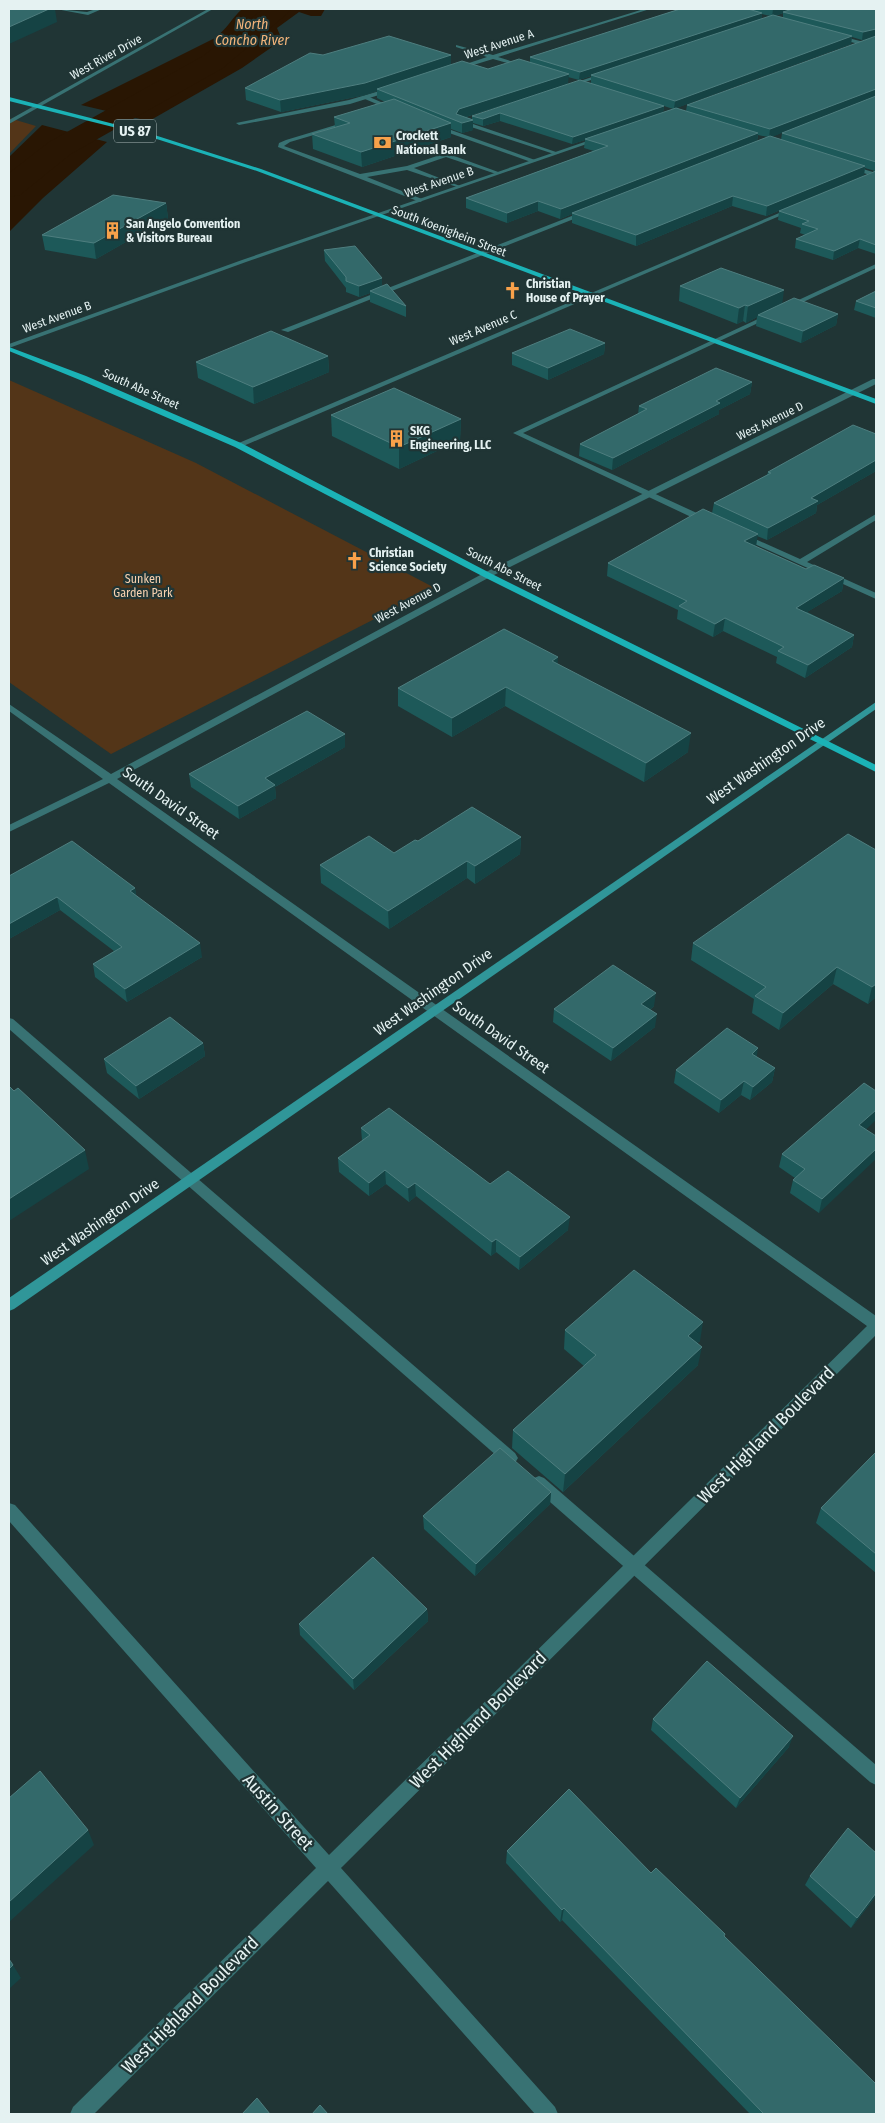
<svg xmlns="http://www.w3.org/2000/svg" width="885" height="2123" viewBox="0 0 885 2123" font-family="'Fira Sans Condensed',sans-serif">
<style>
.green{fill:#533518}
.water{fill:#291603}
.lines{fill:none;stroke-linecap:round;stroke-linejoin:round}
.river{fill:#291603;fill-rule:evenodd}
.lane{fill:#387273;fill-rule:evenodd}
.street{fill:#387273;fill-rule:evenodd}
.secondary{fill:#309699;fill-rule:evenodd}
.primary{fill:#1bb2b6;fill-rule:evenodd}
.wall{fill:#1d5959;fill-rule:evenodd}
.shaded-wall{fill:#154344}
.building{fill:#33696a;stroke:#4e7e7f}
.labels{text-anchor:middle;stroke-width:4.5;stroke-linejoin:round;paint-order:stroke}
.far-street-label{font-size:12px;fill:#e5f2f2;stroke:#203535}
.far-poi-label{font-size:12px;font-weight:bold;fill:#e5f2f2;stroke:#203535;text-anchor:start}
.far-park-label{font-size:12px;fill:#f9d2b0;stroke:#203535}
.far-water-label{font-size:14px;font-style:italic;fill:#f4b57b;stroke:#203535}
.shield{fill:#203535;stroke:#aab9b9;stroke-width:1}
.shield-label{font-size:14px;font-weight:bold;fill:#e5f2f2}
.street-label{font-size:15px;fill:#e5f2f2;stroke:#203535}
.near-street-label{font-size:18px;fill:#e5f2f2;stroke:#203535}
</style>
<rect width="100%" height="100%" fill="#203535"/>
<g class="green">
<path d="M9 118 36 126 9 154Z"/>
<path d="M9 380 196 463 435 588 111 754 9 682Z"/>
</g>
<g class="water">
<path d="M242 9H325L321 16H311L299 12 277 28 282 40 242 68 149 121 81 105 215 38C226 30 232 18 242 9Z"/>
<path d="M42 125 107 142 43 198 9 232V157Z"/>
</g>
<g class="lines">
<path class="river" d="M263 9H291L287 14 223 68 71 154 20 195 9 197V173L49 142 203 56Z"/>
<g class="lane">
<path d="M56 9 87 12 96 9H102L88 15Z"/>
<path d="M604 73 609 74 570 87 565 86Z"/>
<path d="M367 96 397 109 398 110 393 111 365 99Z"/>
<path d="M349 121 351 124 290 142 284 146 360 174 407 166 446 153 501 173 496 174 446 157 414 168 460 186V188L407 170 367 177 422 199V201L420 202 278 147 279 143 286 140Z"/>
<path d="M460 121H464L559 153 554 154 462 124H457V122Z"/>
<path d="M437 125 535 160 536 161 531 162 435 128Z"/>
<path d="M587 210 590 212 589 213 288 332 281 330Z"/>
<path d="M876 264V268L523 433 712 520V524H706L513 433Z"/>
<path d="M876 514V520L807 562 876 593V599L737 536 744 534 800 559Z"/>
<path d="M9 1018 13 1019 515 1453 518 1458 515 1463 510 1465 505 1463 9 1029Z"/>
<path d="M539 1476 544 1478 876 1765V1785L870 1782 534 1488 531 1483 534 1478Z"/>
</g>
<g class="street">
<path d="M208 9H213L9 124V120Z"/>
<path d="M644 9H650L498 57 526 66V68L493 59 457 70 454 68 487 57 456 47V45L493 55Z"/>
<path d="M836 35 876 45V48L834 38Z"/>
<path d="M393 87 395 90 350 104 239 125 236 123 349 100Z"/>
<path d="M599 137 604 138 246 262 9 348V344L242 260Z"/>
<path d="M850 165 876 173V177L848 168Z"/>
<path d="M791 208 796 209 241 447 234 445Z"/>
<path d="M873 379H876V384L490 577 117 779 876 1316V1335L341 1868 555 2107 558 2114H535L328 1881 94 2114H70L73 2107 316 1868 9 1521V1503L15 1505 329 1855 867 1326 109 783 9 832V825L103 779 9 711V704L111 774 484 573Z"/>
</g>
<path class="secondary" d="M876 702V709L14 1309 9 1311V1298Z"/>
<g class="primary">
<path d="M9 97 145 132 261 169 876 399V404L257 171 141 134 9 101Z"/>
<path d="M9 347 86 376 241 443 490 573 876 765V772L484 577 235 447 80 380 9 351Z"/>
</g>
</g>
<g class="wall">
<path d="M680 9H876V254L858 248 833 260 795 248 796 239 805 235 800 233 801 228 778 220 779 211 875 171 865 168 864 175 766 216 732 206 636 246 572 223V214L560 219 538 211 507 223 466 208V198L594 151 584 148 585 140 572 144 500 121 483 126 473 123V130L462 133 451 129V137L362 167 313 149 312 134 335 127 334 117 385 102 377 98V91L365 95 281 112 246 100 245 88 323 55H451V64L488 69 530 62V57ZM783 13V18L775 16ZM762 14 770 16 762 19ZM852 37 862 40 868 39 687 105 686 111 676 108 851 44ZM591 76V83L472 116V119L466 117 568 84V77L579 80ZM664 106 673 109 663 112ZM788 130 782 133 781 140 771 137ZM758 135 768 137 757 141Z"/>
<path d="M166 203 168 218 96 259 45 250 42 235Z"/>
<path d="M324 250 382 278V286L406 306V317L370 302V293L359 297 346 292V288L325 261Z"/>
<path d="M680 286 838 314 836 325 801 343 756 326 757 317 746 323 743 321 737 324 679 301Z"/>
<path d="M876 291V318L854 310 856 301Z"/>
<path d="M605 343 604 354 548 380 512 365V353Z"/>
<path d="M328 356 329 372 254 404 198 378 196 362Z"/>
<path d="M752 382 750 394 719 410V414L612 470 579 456 580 444 638 414 639 406Z"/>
<path d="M331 415 461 419 460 440 399 469 332 436Z"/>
<path d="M876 434V471L817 505 816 513 767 540 757 536 756 546 755 547 806 569 844 578 842 591 807 612 854 635 852 647 805 678 776 663 777 657 723 631 713 637 677 619 678 610 607 576 608 563 712 513 714 503 767 475 768 472Z"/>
<path d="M558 664 688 752 644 782 505 706 452 737 398 706V688Z"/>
<path d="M345 747 275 787 276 798 239 819 191 787 189 774Z"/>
<path d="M521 837 520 854 475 884 467 878 389 929 321 883 320 865 394 853 418 841Z"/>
<path d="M876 850V997L868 1004 833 984 779 1030 752 1013 754 999 691 960 693 943Z"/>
<path d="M9 876 135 888 136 896 202 957 127 1002 95 977 93 964 114 951 60 910 9 939Z"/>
<path d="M654 1006 650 1010 655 1027 611 1061 553 1022 554 1009Z"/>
<path d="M203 1043 205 1056 139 1099 107 1073 104 1059Z"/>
<path d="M757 1057 775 1068 772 1082 750 1100 741 1095 719 1113 674 1083 676 1070Z"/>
<path d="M361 1128 490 1184 568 1230 519 1270 496 1252 491 1256 416 1196 409 1202 386 1184 369 1196 339 1172 338 1158 362 1141Z"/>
<path d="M866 1130 819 1213 790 1193 793 1180 795 1178 779 1167 782 1154Z"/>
<path d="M565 1330 700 1341 697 1343 698 1365 563 1492 512 1448 513 1430 584 1366 564 1349Z"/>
<path d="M876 1452V1573L816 1523 821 1508Z"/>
<path d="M551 1492 550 1504 475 1576 424 1529 423 1516Z"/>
<path d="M427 1609 428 1621 354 1690 300 1635 299 1624Z"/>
<path d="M653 1719 789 1747 736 1808 651 1730Z"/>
<path d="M507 1851 651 1873 724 1936 876 2114H750L562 1920 560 1922 506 1863Z"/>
<path d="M876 1853V1896L851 1928 805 1885 810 1876Z"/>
</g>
<g class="shaded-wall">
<path d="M49 9H55L57 22 9 44V27Z"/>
<path d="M773 9H797L783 12V13L772 17Z"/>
<path d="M762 13V20L591 75V76L579 80 580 72Z"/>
<path d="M876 29V37L862 40 863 32Z"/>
<path d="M852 36 851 44 674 109 675 101Z"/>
<path d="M451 55V67L377 89V91L365 95 281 112 280 100Z"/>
<path d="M569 74 568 84 459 119 456 114 459 109Z"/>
<path d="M876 89V97L769 138 770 129Z"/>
<path d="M664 106 663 113 585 139V140L572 144 573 137Z"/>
<path d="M500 113V121L483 126V119Z"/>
<path d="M473 120V130L462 133V123Z"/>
<path d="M451 123V137L362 167 361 152Z"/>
<path d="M758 133 757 142 572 213V214L560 219 561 209Z"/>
<path d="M865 166 864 175 766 216 767 206Z"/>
<path d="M733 196 732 206 636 246V235Z"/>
<path d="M538 201V211L507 223V213Z"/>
<path d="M166 203 168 218 96 259 94 243Z"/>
<path d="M860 239 858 248 833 260 834 251Z"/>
<path d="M382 278V289L370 291V293L359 297V286Z"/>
<path d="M784 290 782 306 758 315 757 317 746 323 748 306Z"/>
<path d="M745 305 743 321 737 324 739 308Z"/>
<path d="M838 314 836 325 801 343 803 331Z"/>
<path d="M605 343 604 354 548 380V368Z"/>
<path d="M328 356 329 372 254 404 253 387Z"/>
<path d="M752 382 750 394 719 410V414L612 470 613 458 716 401Z"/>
<path d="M461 419 460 440 399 469V447Z"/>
<path d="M876 460V471L817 505 816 513 767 540 768 528 811 498Z"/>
<path d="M758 534 756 546 742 554 744 541Z"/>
<path d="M844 578 842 591 794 620 796 608Z"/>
<path d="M725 618 723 631 713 637 715 624Z"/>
<path d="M854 635 852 647 805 678 808 665Z"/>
<path d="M558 657 557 676 552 661Z"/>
<path d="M506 687 505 706 452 737V718Z"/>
<path d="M691 733 688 752 644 782 646 763Z"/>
<path d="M345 734V747L275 787 276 798 239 819 238 806 265 778Z"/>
<path d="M521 837 520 854 475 884V866Z"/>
<path d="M467 861V878L389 929 388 911Z"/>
<path d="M135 888 137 901 130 891Z"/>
<path d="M57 897 60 910 9 939V924Z"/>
<path d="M200 943 202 957 127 1002 125 989Z"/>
<path d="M837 967 833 984 779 1030 783 1013Z"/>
<path d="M876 984V997L868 1004 872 987Z"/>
<path d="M656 993 654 1006 640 1018 641 1004Z"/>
<path d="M657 1014 655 1027 611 1061 613 1048Z"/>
<path d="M203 1043 205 1056 139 1099 136 1086Z"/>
<path d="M758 1048 756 1062 752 1054Z"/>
<path d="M775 1068 772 1082 750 1100 753 1087Z"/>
<path d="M744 1081 741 1095 719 1113 721 1100Z"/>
<path d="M876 1110V1120L856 1139 859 1125Z"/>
<path d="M876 1149V1159L819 1213 822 1199Z"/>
<path d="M85 1150 89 1169 9 1221V1199Z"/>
<path d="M385 1170 386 1184 369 1196V1183Z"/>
<path d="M415 1183 416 1196 409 1202 408 1188Z"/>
<path d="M570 1217 568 1230 519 1270 520 1257Z"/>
<path d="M496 1239V1252L491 1256 492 1242Z"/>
<path d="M703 1322 700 1341 685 1355 688 1336Z"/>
<path d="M702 1347 698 1365 563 1492 565 1474Z"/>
<path d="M551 1492 550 1504 475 1576 476 1564Z"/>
<path d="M427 1609 428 1621 354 1690 353 1679Z"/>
<path d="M793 1736 789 1747 736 1808 740 1798Z"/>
<path d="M88 1830 94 1845 9 1922V1902Z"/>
<path d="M876 1893V1896L851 1928 857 1918Z"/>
<path d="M564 1908 562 1920 560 1922 562 1910Z"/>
<path d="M13 1965 21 1978 9 1989V1969Z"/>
</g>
<g class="building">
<path d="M9 9H49L9 27Z"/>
<path d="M680 9H748L762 13 580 72 530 57Z"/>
<path d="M793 9H876V29L863 32 783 12Z"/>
<path d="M773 15 852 36 675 101 591 75Z"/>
<path d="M389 36 451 55 365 83 280 100 245 88 310 53 323 55Z"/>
<path d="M876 36V89L770 129 687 105Z"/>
<path d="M519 59 569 74 459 109 456 114 473 120 462 123 377 89 462 61 488 69Z"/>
<path d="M580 80 664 106 573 137 500 113 483 119 472 116Z"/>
<path d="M876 96V162L782 133Z"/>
<path d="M394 99 451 123 361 152 312 134 350 123 334 117Z"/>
<path d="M676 108 758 133 561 209 538 201 507 213 466 198 608 146 585 139Z"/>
<path d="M770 136 865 166 767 206 733 196 636 235 572 213Z"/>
<path d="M876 171V245L860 239 834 251 796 239 818 229 802 224 809 221 779 211Z"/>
<path d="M113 195 166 203 94 243 42 235Z"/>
<path d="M355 246 382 278 359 286 346 281V277L324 250Z"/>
<path d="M721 268 784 290 748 306 745 305 739 308 680 286Z"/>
<path d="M387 284 406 306 370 291Z"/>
<path d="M876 291V308L856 301Z"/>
<path d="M794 298 838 314 803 331 758 315Z"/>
<path d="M570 329 605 343 548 368 512 353Z"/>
<path d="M271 331 328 356 253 387 196 362Z"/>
<path d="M716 368 752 382 716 401 720 403 613 458 580 444 647 409 639 406Z"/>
<path d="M394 388 461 419 399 447 331 415Z"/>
<path d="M853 425 876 434V460L811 498 818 501 768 528 714 503 771 473 768 472Z"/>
<path d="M703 509 758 534 744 541 806 569 814 565 844 578 796 608 854 635 808 665 778 651 784 647 725 618 715 624 679 606 687 601 608 563Z"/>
<path d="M504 629 558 657 552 661 691 733 646 763 506 687 452 718 398 688Z"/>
<path d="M307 711 345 734 265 778 275 785 238 806 189 774Z"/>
<path d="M472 807 521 837 475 866 467 861 388 911 320 865 369 836 394 853 415 840 418 841Z"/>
<path d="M848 834 876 850V984L872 987 837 967 783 1013 755 996 766 987 693 943Z"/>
<path d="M72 841 135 888 130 891 200 943 125 989 93 964 122 947 57 897 9 924V876Z"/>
<path d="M613 965 656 993 641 1004 657 1014 613 1048 554 1009Z"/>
<path d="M170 1017 203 1043 136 1086 104 1059Z"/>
<path d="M727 1028 758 1048 752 1054 775 1068 753 1087 744 1081 721 1100 676 1070Z"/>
<path d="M864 1083 876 1091V1110L859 1125 876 1136V1149L822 1199 793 1180 805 1169 782 1154Z"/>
<path d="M9 1086 14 1091 18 1088 85 1150 9 1199Z"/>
<path d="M389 1108 490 1184 508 1171 570 1217 520 1257 496 1239 492 1242 415 1183 408 1188 385 1170 369 1183 338 1158 370 1135 361 1128Z"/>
<path d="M634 1270 703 1322 688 1336 702 1347 565 1474 513 1430 596 1355 565 1330Z"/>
<path d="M500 1448 551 1492 476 1564 423 1516Z"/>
<path d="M876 1452V1554L821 1508Z"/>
<path d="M373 1557 427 1609 353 1679 299 1624Z"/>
<path d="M707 1661 793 1736 740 1798 653 1719Z"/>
<path d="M40 1771 88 1830 9 1902V1798Z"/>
<path d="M569 1789 651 1873 656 1868 725 1934 724 1936 876 2084V2114H764L564 1908 562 1910 507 1851Z"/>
<path d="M848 1828 876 1853V1893L857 1918 810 1876Z"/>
<path d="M9 1959 13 1965 9 1969Z"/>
<path d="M257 2098 270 2114H242Z"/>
<path d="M320 2105 328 2114H312Z"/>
</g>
<defs>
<symbol id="bank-bare" viewBox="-9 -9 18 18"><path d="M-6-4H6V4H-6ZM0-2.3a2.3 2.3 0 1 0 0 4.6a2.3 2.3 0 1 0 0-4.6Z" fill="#f8a14a" stroke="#203535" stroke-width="2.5" paint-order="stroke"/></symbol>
<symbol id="building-bare" viewBox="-9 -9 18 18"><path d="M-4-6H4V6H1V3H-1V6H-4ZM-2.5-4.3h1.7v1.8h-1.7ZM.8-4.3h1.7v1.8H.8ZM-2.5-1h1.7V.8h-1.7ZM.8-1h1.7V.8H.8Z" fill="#f8a14a" stroke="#203535" stroke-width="2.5" paint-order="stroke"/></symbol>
<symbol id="church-bare" viewBox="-9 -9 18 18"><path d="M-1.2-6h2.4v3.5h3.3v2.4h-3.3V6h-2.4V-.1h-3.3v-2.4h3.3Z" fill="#f8a14a" stroke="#203535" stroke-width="2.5" paint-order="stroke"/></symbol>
</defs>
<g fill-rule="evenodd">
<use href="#bank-bare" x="370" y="130" width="25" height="25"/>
<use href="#building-bare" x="100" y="218" width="25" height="25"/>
<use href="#church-bare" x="500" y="278" width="25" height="25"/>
<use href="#building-bare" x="384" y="426" width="25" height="25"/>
<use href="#church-bare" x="342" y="548" width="25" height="25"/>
</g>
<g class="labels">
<g class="far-street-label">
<text transform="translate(499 44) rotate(-18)" y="4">West Avenue A</text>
<text transform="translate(106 57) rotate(-29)" y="4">West River Drive</text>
<text transform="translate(439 182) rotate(-19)" y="4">West Avenue B</text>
<text transform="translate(449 231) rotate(21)" y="4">South Koenigheim Street</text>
<text transform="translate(57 317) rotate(-20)" y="4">West Avenue B</text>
<text transform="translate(483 328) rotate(-23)" y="4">West Avenue C</text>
<text transform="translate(141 389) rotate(24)" y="4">South Abe Street</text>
<text transform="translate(770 421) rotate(-26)" y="4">West Avenue D</text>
<text transform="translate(504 569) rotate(27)" y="4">South Abe Street</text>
<text transform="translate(408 603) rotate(-28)" y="4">West Avenue D</text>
</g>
<g class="far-poi-label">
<text x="396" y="140">Crockett<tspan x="396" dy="14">National Bank</tspan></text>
<text x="126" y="228">San Angelo Convention<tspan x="126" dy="14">&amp; Visitors Bureau</tspan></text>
<text x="526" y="288">Christian<tspan x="526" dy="14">House of Prayer</tspan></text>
<text x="410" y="435">SKG<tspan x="410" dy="14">Engineering, LLC</tspan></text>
<text x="369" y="557">Christian<tspan x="369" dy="14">Science Society</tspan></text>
</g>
<g class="far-park-label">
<text x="143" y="583">Sunken<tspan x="143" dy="14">Garden Park</tspan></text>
</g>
<g class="far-water-label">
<text x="252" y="29">North<tspan x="252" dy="16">Concho River</tspan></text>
</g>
<rect class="shield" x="114" y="119.5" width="42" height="23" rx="4"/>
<g class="shield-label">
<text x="135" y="136">US 87</text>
</g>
<g class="street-label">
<text transform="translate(766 761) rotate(-35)" y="5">West Washington Drive</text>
<text transform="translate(171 803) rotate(35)" y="5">South David Street</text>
<text transform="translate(433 992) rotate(-35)" y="5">West Washington Drive</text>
<text transform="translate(501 1037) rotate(35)" y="5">South David Street</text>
<text transform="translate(100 1222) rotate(-35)" y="5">West Washington Drive</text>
</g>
<g class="near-street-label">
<text transform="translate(766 1435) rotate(-45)" y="6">West Highland Boulevard</text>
<text transform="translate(478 1720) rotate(-45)" y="6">West Highland Boulevard</text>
<text transform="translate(278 1812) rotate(48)" y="6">Austin Street</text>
<text transform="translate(190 2005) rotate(-45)" y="6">West Highland Boulevard</text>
</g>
</g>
<rect width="885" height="2123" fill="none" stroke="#e5f2f2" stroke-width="20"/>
</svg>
